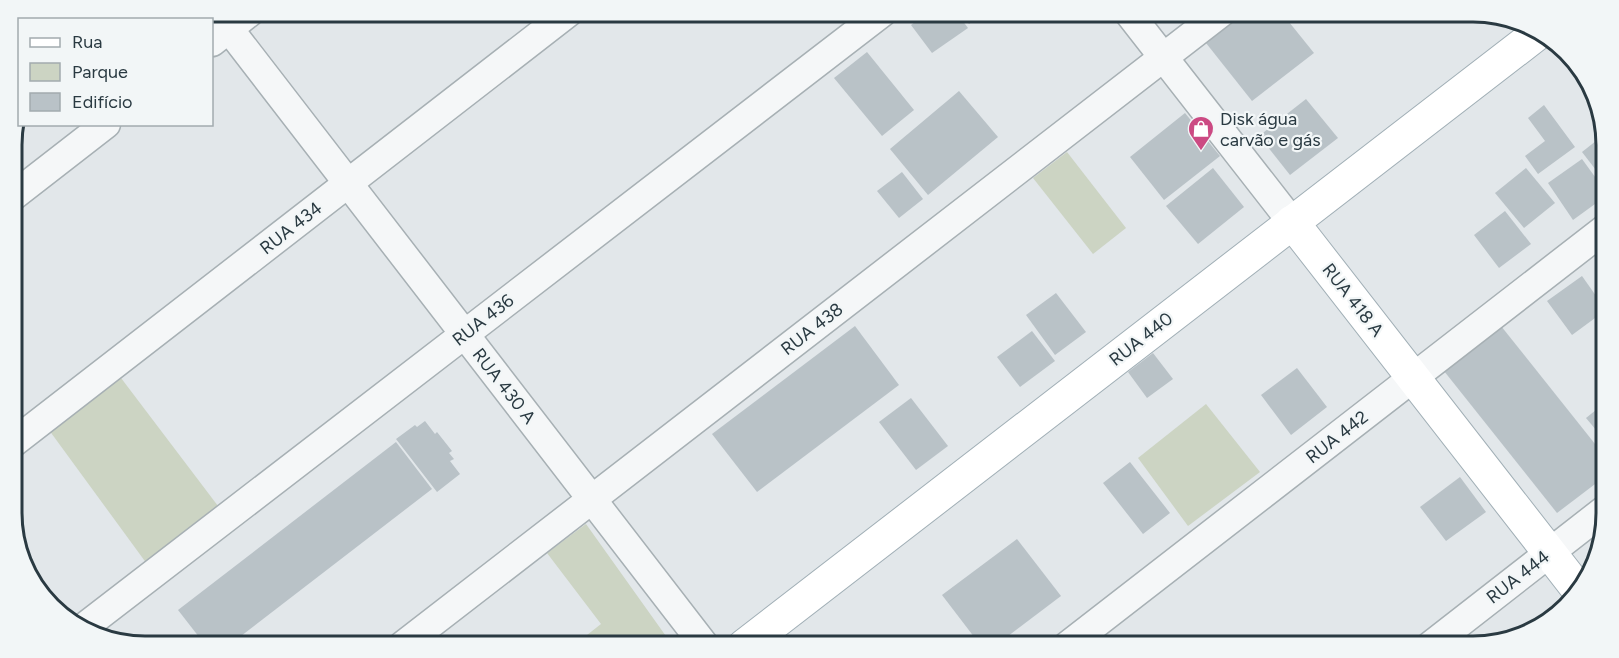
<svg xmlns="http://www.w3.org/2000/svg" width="1619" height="658" viewBox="0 0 1619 658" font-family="Figtree,sans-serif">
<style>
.green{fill:#ccd4c3}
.building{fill:#b9c2c7}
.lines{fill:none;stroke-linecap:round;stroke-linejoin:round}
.minor-casing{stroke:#a7b0b4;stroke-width:31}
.major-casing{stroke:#a1afb6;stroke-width:35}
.minor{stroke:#f5f7f8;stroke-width:28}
.major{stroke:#fff;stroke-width:33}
.labels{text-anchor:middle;stroke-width:4.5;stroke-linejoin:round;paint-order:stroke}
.poi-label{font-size:18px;fill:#2a3a42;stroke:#f2f6f7;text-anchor:start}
.street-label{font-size:18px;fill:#2a3a42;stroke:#f2f6f7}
.rim{fill:none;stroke:#2a3a42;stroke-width:3}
</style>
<rect width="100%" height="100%" fill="#e2e7ea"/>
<g class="green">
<path d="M1067 152 1126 228 1093 254 1033 178Z"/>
<path d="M118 374 218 506 147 564 49 430Z"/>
<path d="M1206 404 1260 472 1188 526 1138 458Z"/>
<path d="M586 524 673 646H573L601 624 547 553Z"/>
</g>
<g class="building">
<path d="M929 12H956L968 28 932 53 911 25Z"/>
<path d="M960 12H985L969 24Z"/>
<path d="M1246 12H1281L1314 53 1252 101 1206 43Z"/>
<path d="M867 52 914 110 882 136 834 78Z"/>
<path d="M959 91 998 137 928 195 890 149Z"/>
<path d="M1306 99 1338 138 1290 175 1259 136Z"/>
<path d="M1544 105 1575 147 1538 174 1525 156 1545 141 1528 118Z"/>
<path d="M1185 113 1220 156 1164 200 1130 157Z"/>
<path d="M1606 133V183L1582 152Z"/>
<path d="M1582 159 1606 192V196L1573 220 1548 183Z"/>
<path d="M1213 168 1244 207 1198 244 1166 206Z"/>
<path d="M1526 168 1555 203 1524 228 1495 193Z"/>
<path d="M902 172 923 199 899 218 877 191Z"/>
<path d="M1505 211 1531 244 1499 268 1474 235Z"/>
<path d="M1582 276 1606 310 1572 335 1547 301Z"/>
<path d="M1056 293 1086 332 1055 355 1026 315Z"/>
<path d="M855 326 899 385 757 492 712 434Z"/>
<path d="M1501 326 1607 459V475L1557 513 1444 371Z"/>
<path d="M1032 331 1055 361 1020 387 997 357Z"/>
<path d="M1153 353 1173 379 1147 398 1128 372Z"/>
<path d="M1297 368 1327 407 1291 435 1261 395Z"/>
<path d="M911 398 948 446 916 470 879 422Z"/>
<path d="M1607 401V443L1586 418Z"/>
<path d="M425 421 435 434 437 432 452 451 449 453 454 459 450 461 460 474 437 492 396 439 415 425 417 427Z"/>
<path d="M396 442 432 489 228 646H206L178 610Z"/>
<path d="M1130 462 1170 513 1143 534 1103 483Z"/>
<path d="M1460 477 1486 512 1446 541 1420 507Z"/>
<path d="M1017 539 1061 596 995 646H981L942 595Z"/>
</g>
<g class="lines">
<defs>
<g id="minor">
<path d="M216 12 705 646"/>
<path d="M1128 12 1292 222"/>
<path d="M212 42 250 12"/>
<path d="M12 197 106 124"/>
<path d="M13 443 569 12"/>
<path d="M83 628 883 12"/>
<path d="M402 646 1222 12"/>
<path d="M1067 646 1606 228"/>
<path d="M1430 646 1607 508"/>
</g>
<g id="major">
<path d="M1292 222 1577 588"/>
<path d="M744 646 1538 33"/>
</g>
</defs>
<use href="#minor" class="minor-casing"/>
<use href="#major" class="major-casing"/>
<use href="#minor" class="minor"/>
<use href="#major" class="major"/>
</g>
<defs>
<symbol id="shop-pin" viewBox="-11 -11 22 30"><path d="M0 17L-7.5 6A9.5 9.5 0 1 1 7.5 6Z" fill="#cc4a83" stroke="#f2f6f7"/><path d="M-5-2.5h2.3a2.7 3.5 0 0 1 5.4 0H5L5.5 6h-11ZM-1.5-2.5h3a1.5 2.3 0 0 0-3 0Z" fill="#fff"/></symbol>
</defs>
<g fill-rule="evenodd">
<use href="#shop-pin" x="1186" y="114" width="30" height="40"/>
</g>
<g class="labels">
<g class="poi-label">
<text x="1220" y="125">Disk água<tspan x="1220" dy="21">carvão e gás</tspan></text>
</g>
<g class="street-label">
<text transform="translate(291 228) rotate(-38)" y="6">RUA 434</text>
<text transform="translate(1353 300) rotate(52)" y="6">RUA 418 A</text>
<text transform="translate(483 320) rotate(-38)" y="6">RUA 436</text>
<text transform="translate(812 329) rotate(-38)" y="6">RUA 438</text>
<text transform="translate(1141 339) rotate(-38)" y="6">RUA 440</text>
<text transform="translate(504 386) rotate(52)" y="6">RUA 430 A</text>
<text transform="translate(1337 437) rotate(-38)" y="6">RUA 442</text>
<text transform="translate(1518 577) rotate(-38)" y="6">RUA 444</text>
</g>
</g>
<path d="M0 0H1619V658H0ZM145 22H1473A123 123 0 0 1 1596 145V513A123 123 0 0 1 1473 636H145A123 123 0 0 1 22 513V145A123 123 0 0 1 145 22Z" fill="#f2f6f7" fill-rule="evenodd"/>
<path class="rim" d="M145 22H1473A123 123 0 0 1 1596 145V513A123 123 0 0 1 1473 636H145A123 123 0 0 1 22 513V145A123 123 0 0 1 145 22Z"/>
<rect x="18" y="18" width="195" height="108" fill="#f2f6f7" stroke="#a2abaf" stroke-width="1.5"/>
<rect x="30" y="38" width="30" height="9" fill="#ffffff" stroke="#a2abaf" stroke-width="1.5"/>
<text x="72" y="48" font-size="18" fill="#2a3a42">Rua</text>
<rect x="30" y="63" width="30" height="18" fill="#ccd4c3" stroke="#a2abaf" stroke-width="1.5"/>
<text x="72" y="78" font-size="18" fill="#2a3a42">Parque</text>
<rect x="30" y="93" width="30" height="18" fill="#b9c2c7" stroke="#a2abaf" stroke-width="1.5"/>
<text x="72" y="108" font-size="18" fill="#2a3a42">Edifício</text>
</svg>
